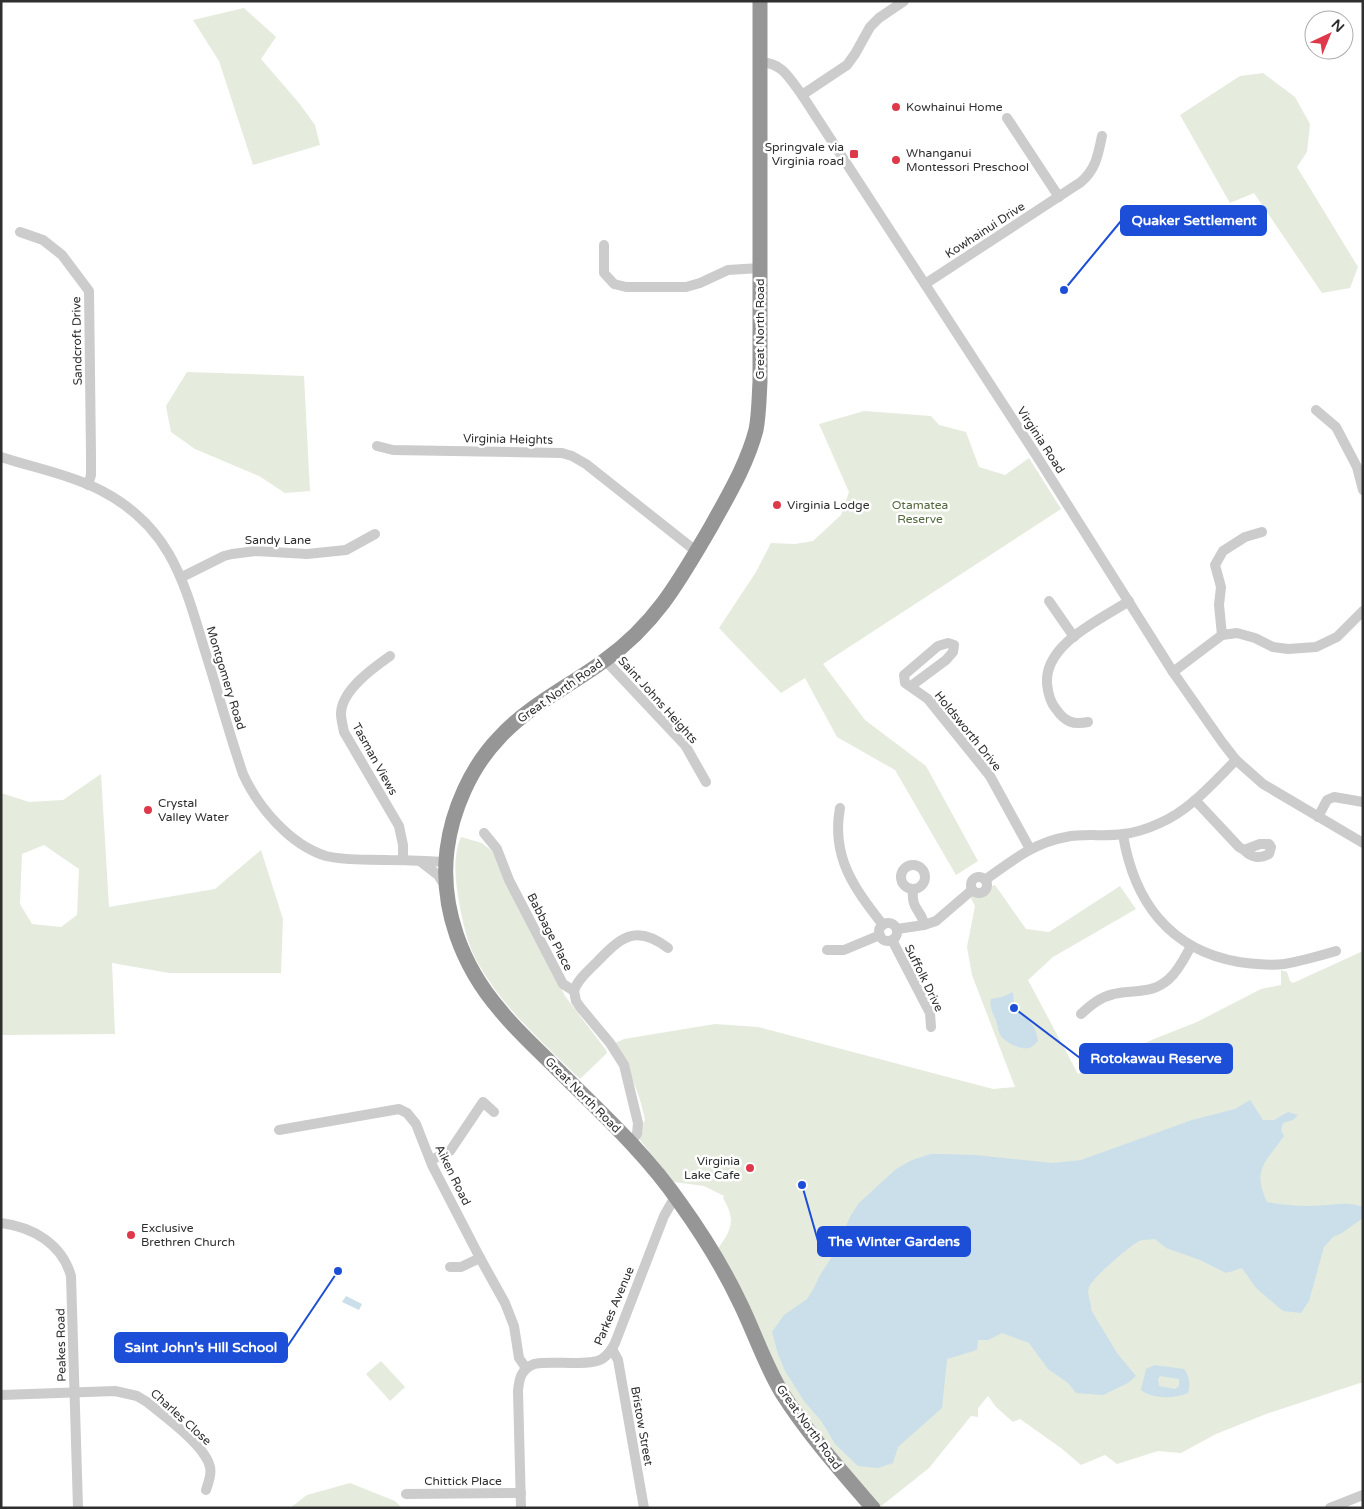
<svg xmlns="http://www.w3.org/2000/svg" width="1364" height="1509" viewBox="0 0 1364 1509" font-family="'Varela Round',sans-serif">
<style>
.green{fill:#e5ebdd;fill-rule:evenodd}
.water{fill:#cadfea;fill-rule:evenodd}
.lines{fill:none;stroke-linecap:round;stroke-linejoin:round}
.minor{stroke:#ccc;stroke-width:10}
.highway{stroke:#969696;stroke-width:15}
.poi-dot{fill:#de394b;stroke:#fff;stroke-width:2}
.labels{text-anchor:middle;stroke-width:5;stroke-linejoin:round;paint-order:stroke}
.poi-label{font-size:12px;fill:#2f2f2f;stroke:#fff;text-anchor:start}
.street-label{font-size:12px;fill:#2f2f2f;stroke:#fff}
.park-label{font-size:12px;fill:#53693e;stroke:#fff}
.leader{fill:none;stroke:#1d4ed8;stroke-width:2}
.callout-dot{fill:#1d4ed8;stroke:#fff;stroke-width:2}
.callout{fill:#1d4ed8;stroke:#1d4ed8;stroke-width:2}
.callout-label{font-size:14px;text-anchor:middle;font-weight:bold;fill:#fff}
</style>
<rect width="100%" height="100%" fill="#fff"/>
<g class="green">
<path d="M244 8 276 37 261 59 299 103 315 125 320 145 253 165 219 61 193 20Z"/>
<path d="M1263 73 1295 97 1310 124 1307 152 1297 167 1358 267 1350 288 1322 293 1254 193 1230 203 1180 115 1240 76Z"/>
<path d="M187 372 304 376 310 491 285 493 259 476 195 449 171 432 166 406Z"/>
<path d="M864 411 931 416 939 425 966 432 979 467 1005 475 1029 458 1061 509 823 664 865 720 926 766 978 861 956 875 895 770 837 737 805 678 781 693 719 628 756 572 771 543 795 544 813 541 841 515 849 492 819 424Z"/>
<path d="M101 774 109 907 215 889 261 850 283 919 281 973H169L112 963 115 1034 1 1035V793L29 802 63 800ZM44 845 79 869 77 915 61 927 32 924 20 904 22 854Z"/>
<path d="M461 837 482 843 493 852 565 996 606 1050 607 1053 580 1079C544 1044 504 1009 479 965 467 945 462 920 458 896 455 877 453 855 461 837Z"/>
<path d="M995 885 1026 929 1049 932 1120 886 1136 909 1053 957 1028 980 1078 1074 1154 1039 1197 1022 1261 989 1281 985V970L1287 972 1290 981 1293 983 1363 951V1382L1266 1414 1216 1434 1181 1453 1158 1451 1117 1464 1105 1455 1081 1465 1061 1448 1020 1419 1013 1422 996 1407 988 1396 978 1408V1417L971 1416 929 1468 880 1507 796 1405 716 1251C731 1231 737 1221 723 1198L724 1196 704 1186 674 1182 636 1135 645 1120C639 1089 629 1071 613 1044L624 1039 715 1024 758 1027 993 1089 1015 1087 972 975 967 947 975 906 969 894Z"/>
<path d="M381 1361 405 1387 390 1401 366 1374Z"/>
<path d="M350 1483 395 1501 402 1508H290L307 1495Z"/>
</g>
<g class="water">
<path d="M1013 992C1013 1012 1023 1012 1033 1026 1036 1030 1037 1036 1038 1041 1036 1043 1033 1047 1029 1048 1021 1050 1006 1043 1001 1036 997 1030 998 1024 995 1018 992 1012 989 1005 991 999L1002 997Z"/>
<path d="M1250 1100 1263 1120H1274L1288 1112 1298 1115 1293 1120 1283 1123 1281 1130 1284 1136C1265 1163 1252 1169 1267 1202 1287 1206 1307 1207 1327 1205 1342 1204 1349 1202 1363 1207V1218L1342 1233 1333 1237 1324 1247 1309 1301 1301 1313 1283 1311 1256 1288 1242 1268 1226 1273 1200 1260 1166 1248 1155 1239C1150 1240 1144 1239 1139 1241 1129 1247 1094 1276 1089 1287 1086 1295 1092 1303 1091 1310L1117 1353 1136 1376 1128 1383 1103 1395 1076 1393 1068 1383 1048 1369 1029 1343 1002 1333 988 1340H978L977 1350 947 1359 942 1408 898 1447 893 1463 878 1468 858 1466 835 1444 822 1422 804 1401 785 1371 778 1354 772 1332 784 1315 807 1299 814 1288 819 1277 831 1258 851 1215 859 1203 896 1169 912 1160 931 1154H942L975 1155 1053 1163 1081 1160 1192 1120 1235 1109Z"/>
<path d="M346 1296 362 1304 359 1310 342 1302Z"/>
<path d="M1155 1365 1184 1369C1189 1375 1191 1385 1188 1393 1175 1399 1152 1399 1141 1390 1142 1383 1145 1376 1146 1369ZM1160 1376 1179 1379V1386L1175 1389 1159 1386 1158 1379Z"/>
</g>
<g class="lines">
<g class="minor">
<path d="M760 62C783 63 789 78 802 95L1038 458 1173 672 1222 742 1236 760 1263 784 1363 843"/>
<path d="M802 95 847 65 855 54 870 27 879 18 904 1"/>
<path d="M1007 118 1059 197"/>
<path d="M20 232 43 240 62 255 89 291 91 455V475L88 485"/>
<path d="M604 245V273L614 284 626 287H686L700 283 728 270 760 268"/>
<path d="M925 284 1081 182C1096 169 1098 155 1102 136"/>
<path d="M1316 410 1336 427 1357 467 1363 490"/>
<path d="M377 446 393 450 562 453 572 456 586 464 697 552"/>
<path d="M1 457C35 468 71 475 102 491 171 527 184 582 205 651 218 692 229 733 243 774 258 807 290 845 326 856 346 861 368 859 388 860 407 860 426 861 446 862"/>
<path d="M182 577 224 556 232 554 256 551 307 554 346 550 375 534"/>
<path d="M1049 601 1074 637"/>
<path d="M1222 635 1219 605 1221 587 1215 565 1223 551 1245 537 1262 532"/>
<path d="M390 656C373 668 342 690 341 713 341 720 343 726 344 732L399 826 403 845V860"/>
<path d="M605 660 685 745 706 782"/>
<path d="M1173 672 1222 635 1237 633 1255 638 1273 647 1288 649 1316 647 1337 637 1363 611"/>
<path d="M911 686 946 660 953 652 954 645 948 643 938 646 904 675 905 683 928 699 990 776 1030 849"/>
<path d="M1088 722C1073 725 1065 722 1056 709 1050 702 1048 693 1047 684 1044 644 1100 620 1129 601"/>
<path d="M1195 800 1239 847 1244 850 1260 844H1269L1271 847 1269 854C1259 859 1252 858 1244 850"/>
<path d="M840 808C831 857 854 888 883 925"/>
<path d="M1318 817 1327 800 1334 797 1363 802"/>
<path d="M484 833 497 849 509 880 563 984 574 991 576 1001 580 1007 610 1043 624 1065 638 1123 637 1134 630 1143"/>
<path d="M1123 835C1134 901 1169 950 1239 962 1254 964 1270 966 1284 964 1302 961 1319 956 1336 951"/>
<path d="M420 861 438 875 446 888"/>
<circle cx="913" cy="877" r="12"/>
<circle cx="979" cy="885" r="8"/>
<path d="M985 880C1010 862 1035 842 1066 837 1085 833 1104 837 1123 834 1135 833 1149 828 1160 823 1190 810 1213 783 1236 760"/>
<path d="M913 889C911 912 922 909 924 925"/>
<circle cx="888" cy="932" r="9"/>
<path d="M897 929 924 925 936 921 972 890"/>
<path d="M892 940 930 1013 931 1027"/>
<path d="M827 950H844L880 935"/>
<path d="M574 991C577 980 588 971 596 963 620 938 635 923 668 948"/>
<path d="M1081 1014C1091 1005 1100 997 1114 994 1135 989 1151 995 1169 979 1179 970 1185 957 1191 946"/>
<path d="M279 1130 399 1109 407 1113 416 1124 432 1165 480 1258 505 1303 514 1326 519 1358 526 1368"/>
<path d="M431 1160 450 1151 483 1102 494 1112"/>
<path d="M1 1223C33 1227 62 1244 71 1276L78 1508"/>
<path d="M450 1267H461L480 1258"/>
<path d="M612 1349 618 1360 644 1508"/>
<path d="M1 1395 115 1391 137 1396 147 1402C165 1417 205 1445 210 1467 212 1475 208 1483 206 1490"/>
<path d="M406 1494 521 1493"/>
<path d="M521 1508 518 1391C519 1379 521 1369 534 1364 551 1360 588 1367 602 1359 608 1355 612 1349 615 1343L664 1216 672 1202 677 1198"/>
<path d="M1330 1508 1363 1495"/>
</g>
<path class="highway" d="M760 1V382C759 398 759 415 756 430 747 464 729 494 712 525 681 578 657 623 605 660 570 686 529 705 499 738 471 767 452 810 447 850 440 908 462 966 500 1010 516 1030 535 1047 553 1065 597 1109 645 1152 680 1203 703 1235 724 1269 741 1305 755 1334 765 1365 782 1393 808 1434 841 1471 873 1508"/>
</g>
<g class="poi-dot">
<circle cx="896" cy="107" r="5"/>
<rect x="849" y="149" width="10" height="10" rx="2.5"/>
<circle cx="896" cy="160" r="5"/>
<circle cx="777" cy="505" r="5"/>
<circle cx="148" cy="810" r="5"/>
<circle cx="750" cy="1168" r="5"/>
<circle cx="131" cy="1235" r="5"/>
</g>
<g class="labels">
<g class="poi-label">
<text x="906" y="111">Kowhainui Home</text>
<text x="844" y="151" text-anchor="end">Springvale via<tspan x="844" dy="14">Virginia road</tspan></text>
<text x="906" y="157">Whanganui<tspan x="906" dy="14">Montessori Preschool</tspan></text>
<text x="787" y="509">Virginia Lodge</text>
<text x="158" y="807">Crystal<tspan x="158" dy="14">Valley Water</tspan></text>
<text x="740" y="1165" text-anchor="end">Virginia<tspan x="740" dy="14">Lake Cafe</tspan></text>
<text x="141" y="1232">Exclusive<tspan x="141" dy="14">Brethren Church</tspan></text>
</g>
<g class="street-label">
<text transform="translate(985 230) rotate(-33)" y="4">Kowhainui Drive</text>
<text transform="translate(760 329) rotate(-90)" y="4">Great North Road</text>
<text transform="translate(77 341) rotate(-91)" y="4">Sandcroft Drive</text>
<text transform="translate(508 439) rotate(1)" y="4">Virginia Heights</text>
<text transform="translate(1041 440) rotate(57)" y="4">Virginia Road</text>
<text x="278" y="544">Sandy Lane</text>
<text transform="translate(226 678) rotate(73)" y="4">Montgomery Road</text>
<text transform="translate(560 691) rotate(-35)" y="4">Great North Road</text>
<text transform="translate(658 700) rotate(48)" y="4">Saint Johns Heights</text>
<text transform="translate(968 731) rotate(51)" y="4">Holdsworth Drive</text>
<text transform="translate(375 759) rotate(61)" y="4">Tasman Views</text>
<text transform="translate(550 932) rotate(63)" y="4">Babbage Place</text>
<text transform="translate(924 978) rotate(64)" y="4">Suffolk Drive</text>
<text transform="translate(583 1095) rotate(45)" y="4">Great North Road</text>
<text transform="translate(453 1175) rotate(64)" y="4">Aiken Road</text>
<text transform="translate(614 1306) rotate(-67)" y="4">Parkes Avenue</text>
<text transform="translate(61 1345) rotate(-91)" y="4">Peakes Road</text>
<text transform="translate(181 1417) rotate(42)" y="4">Charles Close</text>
<text transform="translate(642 1426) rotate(80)" y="4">Bristow Street</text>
<text transform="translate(809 1427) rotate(54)" y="4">Great North Road</text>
<text x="463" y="1485">Chittick Place</text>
</g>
<g class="park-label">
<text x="920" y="509">Otamatea<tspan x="920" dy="14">Reserve</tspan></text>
</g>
</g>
<path class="leader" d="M1064 290L1121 221M1014 1008L1080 1058M802 1185L818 1241M338 1271L287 1347"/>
<g class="callout-dot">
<circle cx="1064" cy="290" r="5"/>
<circle cx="1014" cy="1008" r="5"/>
<circle cx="802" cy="1185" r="5"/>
<circle cx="338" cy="1271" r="5"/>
</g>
<g class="callout">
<rect x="1121" y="206" width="145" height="29" rx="5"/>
<rect x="1080" y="1044" width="152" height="29" rx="5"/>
<rect x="818" y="1227" width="152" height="29" rx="5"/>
<rect x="115" y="1333" width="172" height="29" rx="5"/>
</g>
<g class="callout-label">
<text x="1194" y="225">Quaker Settlement</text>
<text x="1156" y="1063">Rotokawau Reserve</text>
<text x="894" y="1246">The Winter Gardens</text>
<text x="201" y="1352">Saint John's Hill School</text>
</g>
<rect width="1364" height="1509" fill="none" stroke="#2f2f2f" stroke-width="5"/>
<g transform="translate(1329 35) rotate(44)"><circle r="24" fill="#ffffff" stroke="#acacac"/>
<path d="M0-4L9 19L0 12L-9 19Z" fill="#de394b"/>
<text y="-8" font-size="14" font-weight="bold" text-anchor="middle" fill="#2f2f2f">N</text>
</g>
</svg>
